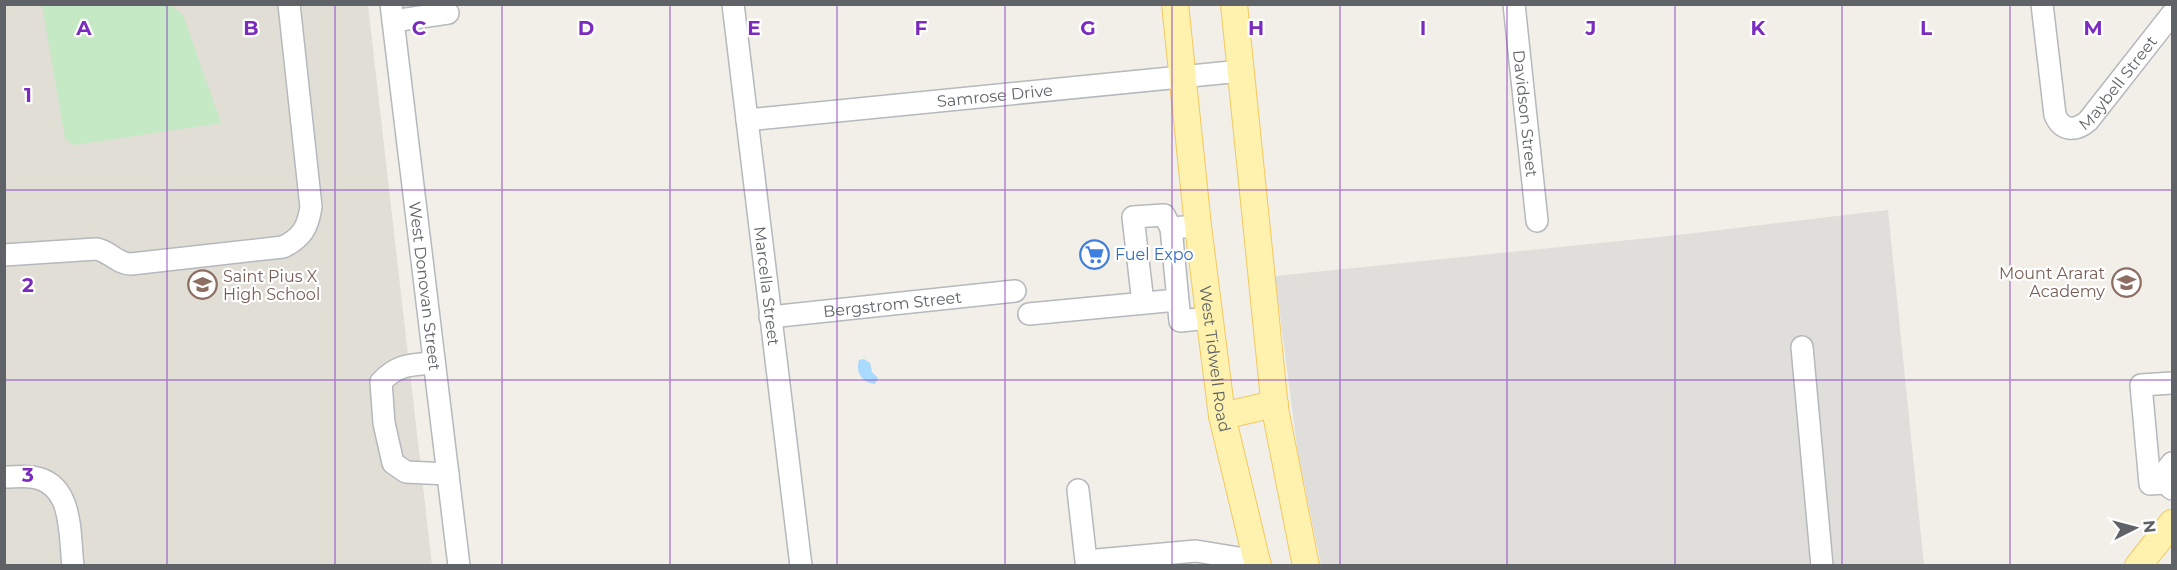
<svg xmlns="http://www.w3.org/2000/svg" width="2177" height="570" viewBox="0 0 2177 570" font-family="Montserrat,sans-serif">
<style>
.industrial{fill:#e0deda}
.education{fill:#e1ded6}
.green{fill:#c5e8c5}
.water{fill:#aadaff}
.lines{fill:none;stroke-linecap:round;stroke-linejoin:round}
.minor-casing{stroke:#b5b8bc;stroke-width:24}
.major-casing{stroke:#f2c960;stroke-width:28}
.minor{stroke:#fff;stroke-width:21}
.major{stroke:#fff2af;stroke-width:26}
.grid{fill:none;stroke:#7b2cbf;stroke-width:1.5;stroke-opacity:0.55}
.labels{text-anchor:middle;stroke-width:4.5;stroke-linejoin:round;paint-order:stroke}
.street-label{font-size:16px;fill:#5f6368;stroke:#fff}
.shop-label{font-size:16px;fill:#366cbe;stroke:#fff;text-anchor:start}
.education-label{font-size:16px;fill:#785e54;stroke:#fff;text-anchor:end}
.grid-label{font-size:20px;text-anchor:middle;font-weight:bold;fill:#7b2cbf;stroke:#fff;stroke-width:4.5;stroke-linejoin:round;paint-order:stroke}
</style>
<rect width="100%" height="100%" fill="#f1efe8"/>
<path class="industrial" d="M1888 210 1924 565H1321L1298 454 1275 276 1678 235Z"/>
<path class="education" d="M4 5H368L432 565H5Z"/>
<path class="green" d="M42 5H171L183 15 221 123 74 145 65 139Z"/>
<path class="water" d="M864 359 870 363 872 372 878 378 875 384C863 383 855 373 859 360Z"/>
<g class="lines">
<defs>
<g id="minor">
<path id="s1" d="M391 4 459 566"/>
<path id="s2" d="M733 4 801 566"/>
<path id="s3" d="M1514 4 1537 221"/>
<path id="s4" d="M2042 4 2055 115C2062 131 2075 132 2088 121L2172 14"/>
<path d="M393 21 448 13"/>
<path id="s5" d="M747 120 1241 71"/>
<path d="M1198 226 1171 228 1180 321 1209 318"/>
<path d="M4 255 96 249C110 251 117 264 131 264L283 247C302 238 308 227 311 207L289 4"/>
<path d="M1143 303 1133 217 1164 215 1171 228"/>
<path d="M1029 314 1177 300"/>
<path id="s6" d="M770 317 1015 291"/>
<path d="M1802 347 1822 566"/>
<path d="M434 363C410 365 398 364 381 382L384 423 393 463 406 472 448 474"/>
<path d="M2172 463 2165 472V483L2172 489"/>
<path d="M4 477C14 477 23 476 32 477 74 483 69 533 73 566"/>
<path d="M2165 483 2150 484 2141 385 2172 383"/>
<path d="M1078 490 1086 561 1196 551 1257 561"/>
</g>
<g id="major">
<path id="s7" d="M1175 4 1198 226 1222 416 1258 566"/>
<path d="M1234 4 1275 409 1306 566"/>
<path d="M1222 416 1275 404"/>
<path d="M2138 566 2172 523"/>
</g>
</defs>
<use href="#minor" class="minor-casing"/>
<use href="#major" class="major-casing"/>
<use href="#minor" class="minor"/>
<use href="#major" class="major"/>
</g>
<path class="grid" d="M167 4V566M335 4V566M502 4V566M670 4V566M837 4V566M1005 4V566M1172 4V566M1340 4V566M1507 4V566M1675 4V566M1842 4V566M2010 4V566M4 190H2172M4 380H2172"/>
<defs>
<symbol id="supermarket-ring" viewBox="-11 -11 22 22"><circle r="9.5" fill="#fff" stroke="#3f7fe0" stroke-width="1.5"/><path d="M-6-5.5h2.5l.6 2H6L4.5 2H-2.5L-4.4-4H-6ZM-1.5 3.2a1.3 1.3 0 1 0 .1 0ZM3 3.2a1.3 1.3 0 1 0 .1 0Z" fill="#3f7fe0"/></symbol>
<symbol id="school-ring" viewBox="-11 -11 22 22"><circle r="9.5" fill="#fff" stroke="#8d6e63" stroke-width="1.5"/><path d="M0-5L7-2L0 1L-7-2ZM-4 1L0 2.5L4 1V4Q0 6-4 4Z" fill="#8d6e63"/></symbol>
</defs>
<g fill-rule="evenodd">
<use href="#supermarket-ring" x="1078" y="238" width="33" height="33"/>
<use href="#school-ring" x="2110" y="266" width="33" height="33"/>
<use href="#school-ring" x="186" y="268" width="33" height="33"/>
</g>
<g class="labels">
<g class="street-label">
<text dy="6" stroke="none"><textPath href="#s4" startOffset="201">Maybell Street</textPath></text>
<text dy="6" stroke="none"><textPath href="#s5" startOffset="249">Samrose Drive</textPath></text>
<text dy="6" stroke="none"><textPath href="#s3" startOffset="110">Davidson Street</textPath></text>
<text dy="6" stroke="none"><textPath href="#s1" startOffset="284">West Donovan Street</textPath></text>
<text dy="6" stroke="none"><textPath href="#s2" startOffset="284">Marcella Street</textPath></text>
<text dy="6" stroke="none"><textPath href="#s6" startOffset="123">Bergstrom Street</textPath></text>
<text dy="6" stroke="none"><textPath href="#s7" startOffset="357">West Tidwell Road</textPath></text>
</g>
<g class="shop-label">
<text x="1115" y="260">Fuel Expo</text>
</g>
<g class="education-label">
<text x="2105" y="279">Mount Ararat<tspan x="2105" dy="18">Academy</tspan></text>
<text x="223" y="282" text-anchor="start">Saint Pius X<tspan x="223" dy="18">High School</tspan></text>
</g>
</g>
<g class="grid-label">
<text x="84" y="35">A</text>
<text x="251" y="35">B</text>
<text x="419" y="35">C</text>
<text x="586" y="35">D</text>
<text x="754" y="35">E</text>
<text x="921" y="35">F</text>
<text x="1088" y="35">G</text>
<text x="1256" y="35">H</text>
<text x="1423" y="35">I</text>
<text x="1591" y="35">J</text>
<text x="1758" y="35">K</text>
<text x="1926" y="35">L</text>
<text x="2093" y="35">M</text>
<text x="28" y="102">1</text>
<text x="28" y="292">2</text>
<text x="28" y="482">3</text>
</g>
<rect width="2177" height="570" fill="none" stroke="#5f6368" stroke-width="12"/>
<g transform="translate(2135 528) rotate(84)" stroke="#ffffff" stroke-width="4.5" paint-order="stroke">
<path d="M0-4.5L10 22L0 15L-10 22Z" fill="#5f6368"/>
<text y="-9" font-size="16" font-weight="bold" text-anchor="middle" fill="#5f6368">N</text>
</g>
</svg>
